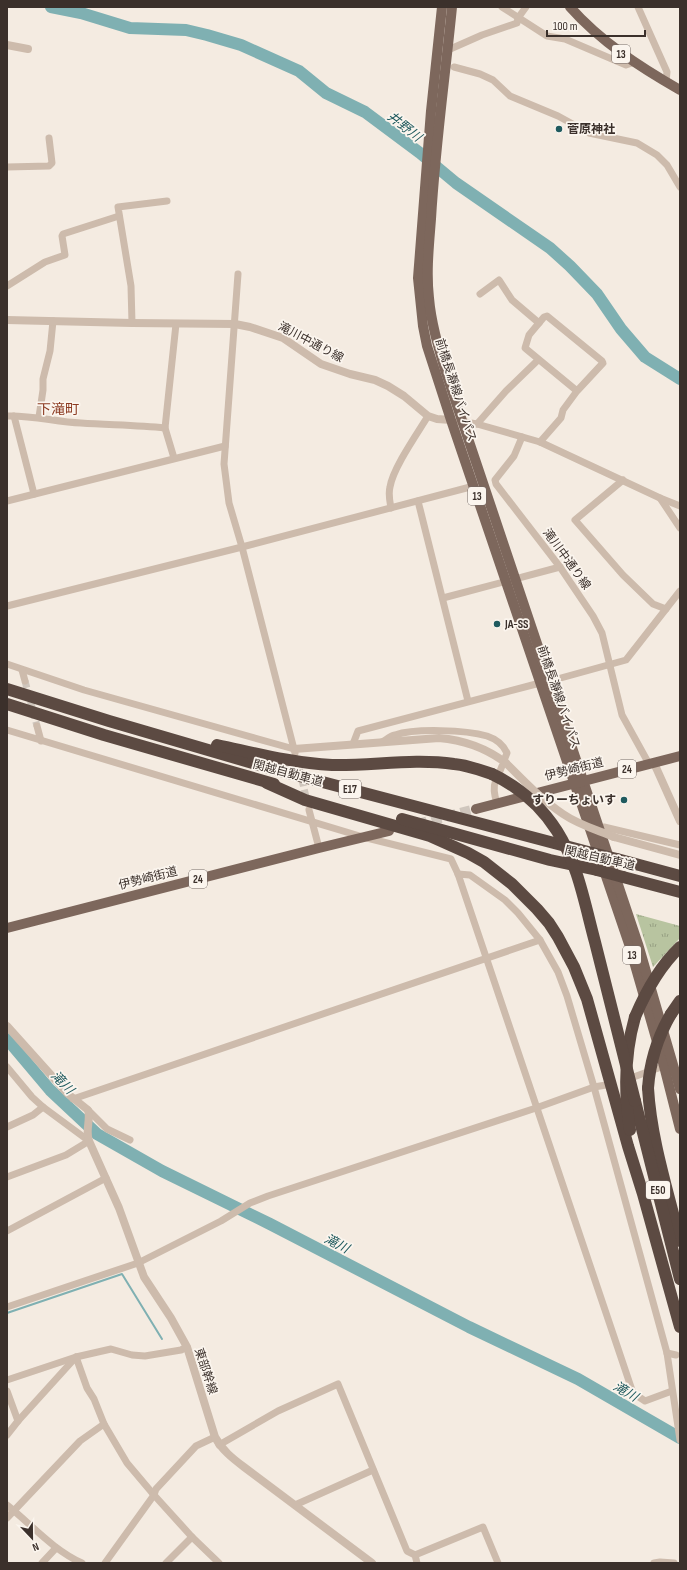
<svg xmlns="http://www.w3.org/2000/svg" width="687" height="1570" viewBox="0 0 687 1570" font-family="'Sofia Sans Condensed','Noto Sans JP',sans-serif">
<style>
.park{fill:url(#park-tufts)}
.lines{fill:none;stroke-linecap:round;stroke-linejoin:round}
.stream{stroke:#7fb0b2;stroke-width:2}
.river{stroke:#7fb0b2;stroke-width:12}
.minor-tunnel{stroke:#cfc6bd;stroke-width:7;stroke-dasharray:7 3.5;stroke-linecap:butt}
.primary-tunnel{stroke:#cfc6bd;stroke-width:10;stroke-dasharray:10 5;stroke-linecap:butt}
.minor{stroke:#cdbbac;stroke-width:7}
.tertiary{stroke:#cdbbac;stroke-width:8}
.primary{stroke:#7d675c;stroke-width:10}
.motorway{stroke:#5c4a42;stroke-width:12}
.tertiary-bridge{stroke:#cdbbac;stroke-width:8}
.motorway-bridge{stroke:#5c4a42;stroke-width:12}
.poi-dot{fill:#1f5a5e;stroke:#fbf5ee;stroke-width:1.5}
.labels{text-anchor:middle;stroke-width:3.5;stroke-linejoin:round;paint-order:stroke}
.shield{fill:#fbf5ee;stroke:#756b66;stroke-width:1}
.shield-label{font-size:11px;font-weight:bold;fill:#3b302b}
.poi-label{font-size:12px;font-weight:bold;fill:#3b302b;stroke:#fbf5ee;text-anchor:start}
.street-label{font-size:12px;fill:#3b302b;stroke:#fbf5ee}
.water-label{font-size:13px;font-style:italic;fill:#1f5a5e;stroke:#fbf5ee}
.quarter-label{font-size:14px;fill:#8c3b22;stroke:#fbf5ee}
</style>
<defs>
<pattern id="park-tufts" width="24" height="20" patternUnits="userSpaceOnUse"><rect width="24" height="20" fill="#b8c4a0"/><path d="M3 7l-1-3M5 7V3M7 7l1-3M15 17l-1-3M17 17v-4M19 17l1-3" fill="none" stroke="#97a083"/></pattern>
</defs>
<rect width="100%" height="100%" fill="#f4ebe1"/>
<path class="park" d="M636 914 680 926V938L653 967Z"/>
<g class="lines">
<path class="stream" d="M7 1313 122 1274 162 1339"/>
<g class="river">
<path d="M51 7 81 13 130 28 186 30 207 35 241 45 299 71 326 93 365 112 420 153 456 183 550 248 570 266 597 294 621 329 645 357 680 379"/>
<path d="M7 1039 50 1090 97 1134 162 1171 270 1224 469 1327 578 1379 680 1438"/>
</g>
<g class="minor-tunnel">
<path d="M25 681 37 726"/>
<path d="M297 759 307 801"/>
</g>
<path class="primary-tunnel" d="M417 824 476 809"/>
<g class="minor">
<path d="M502 7 547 36 565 39 626 65 635 62"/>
<path d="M638 7 667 72 666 82"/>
<path d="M448 50 482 35 517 23 518 18 526 7"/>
<path d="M454 67 480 74 493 80 510 96 558 116 589 133 637 143 657 155 667 165 680 187"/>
<path d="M7 167 49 166 52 163 49 138"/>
<path d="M238 274 224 464 229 503 242 547 295 753"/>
<path d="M7 286 45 262 65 255 62 236 63 234 119 216"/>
<path d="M480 294 499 280 512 300 539 323"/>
<path d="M132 323 131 286 118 207 167 201"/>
<path d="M7 416C32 415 56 422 81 423 109 425 137 425 165 428"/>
<path d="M14 416 34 494"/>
<path d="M39 417 43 390V379L50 351 53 321"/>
<path d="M459 421 477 424 540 442 660 498 680 528"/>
<path d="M477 424 506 391 538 360"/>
<path d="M522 437 514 456 495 480 496 484 560 567 593 616 602 633 622 715 649 764"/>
<path d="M540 442 561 418 563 410 577 391 603 363 602 361 547 316 544 317 529 335 525 348 577 391"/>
<path d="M174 458 165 428 176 324"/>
<path d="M623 480 575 520 623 575 653 604 666 609"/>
<path d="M660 498 680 506"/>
<path d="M7 501 225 446"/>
<path d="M418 501 468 701"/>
<path d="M391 508C390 502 388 494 390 487 393 468 417 434 428 416"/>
<path d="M443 598 560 567"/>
<path d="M7 606 242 547 474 486"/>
<path d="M7 664 84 690 294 749"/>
<path d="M22 670 25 681"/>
<path d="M550 681 626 660 680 591"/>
<path d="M37 726 41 741"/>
<path d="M7 730 363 837 451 859 458 874 633 1393 645 1401 672 1391"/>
<path d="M382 742C386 740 390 736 395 735 415 728 466 730 487 736 496 739 503 744 507 753L505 758"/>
<path d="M353 744 358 731 540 683"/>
<path d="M500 771 502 766"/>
<path d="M496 779C493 788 494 794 497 803"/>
<path d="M309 810 319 848"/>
<path d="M604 827 680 845"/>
<path d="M458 874 470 875 505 900 518 913 540 940 558 972 567 996 594 1087 667 1353 680 1440"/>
<path d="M7 1067 32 1097 43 1107 89 1141 66 1155 7 1177"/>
<path d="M628 1079 664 1066"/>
<path d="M73 1099 540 940"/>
<path d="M88 1110 107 1129 130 1140"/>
<path d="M7 1127 33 1115 43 1107"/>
<path d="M7 1231 106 1178"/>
<path d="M7 1307 138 1263 221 1221 250 1203 268 1196 536 1108 594 1087 606 1085"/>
<path d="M667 1353 676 1355"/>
<path d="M7 1380 76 1357 111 1349 132 1355 145 1356 181 1350 187 1347"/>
<path d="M7 1391 18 1421"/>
<path d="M7 1435 18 1421 76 1357 87 1388 94 1399 104 1424 127 1463 154 1495 192 1537 219 1563"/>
<path d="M219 1445 278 1411 338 1384 407 1551 415 1555 417 1563"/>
<path d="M7 1505C32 1525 53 1550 82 1563"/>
<path d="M295 1505 373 1470"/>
<path d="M7 1518 80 1441 104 1424"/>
<path d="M415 1555 483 1527 498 1563"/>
<path d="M42 1563 56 1548"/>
<path d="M105 1563 154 1495 156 1489 196 1446 215 1437"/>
<path d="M166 1563 192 1537"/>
<path d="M654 1563 660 1562 674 1563"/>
</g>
<g class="tertiary">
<path d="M7 45 28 49"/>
<path d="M7 320 132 323 235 324 250 327 283 338 321 364 350 374 375 380 388 386 404 396 428 416 437 419 451 420"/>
<path d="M294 749 439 738C464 740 486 748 506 763"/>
<path d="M654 763 680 821"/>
<path d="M614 837 680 855"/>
<path d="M7 1026 68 1094 88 1110C91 1120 85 1130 89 1141L119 1208 144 1277 171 1318 187 1347 215 1437C222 1450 232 1458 244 1467L372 1563"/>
</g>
<g class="primary">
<path d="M442 7 431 111 418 278 423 326 427 346 451 420 629 944 664 1066 680 1129"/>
<path d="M452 7C445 78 435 148 431 219 429 245 426 272 429 298 431 322 438 346 445 370L638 944 680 1089"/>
<path d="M570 7C601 42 640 67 680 90"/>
<path d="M476 809 680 756"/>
<path d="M7 928 319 848 389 831"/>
</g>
<g class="motorway">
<path d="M7 689 109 721 273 769 592 853"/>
<path d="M7 704 104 735 274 784"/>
<path d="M217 745C255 753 292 763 332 765 372 766 413 758 454 764 467 765 480 770 492 774"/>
<path d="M267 783 305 800 430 836 468 853 484 862 512 884 537 909 549 923 558 937 574 967 587 999 628 1146 643 1194 680 1327"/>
<path d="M402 819 550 860 597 870"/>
<path d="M617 859 680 876"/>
<path d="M623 877 680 892"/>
<path d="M671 1014 680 1001"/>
<path d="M648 1088C651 1140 668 1191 680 1241"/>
<path d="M635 1101 680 1279"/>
<path d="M630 1130C624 1091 624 1055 635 1017"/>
</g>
<path class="tertiary-bridge" d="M506 763C524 781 542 800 563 814 579 825 597 830 614 837"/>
<g class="motorway-bridge">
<path d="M492 774C519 787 541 806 557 831 578 864 585 905 595 942 608 995 622 1048 635 1101"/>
<path d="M592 853 617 859"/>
<path d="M597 870 623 877"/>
<path d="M635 1017C646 991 659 967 680 947"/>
<path d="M648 1088C650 1061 657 1038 671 1014"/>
</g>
</g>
<g class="poi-dot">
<circle cx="559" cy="129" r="4"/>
<circle cx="497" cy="624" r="4"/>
<circle cx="624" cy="800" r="4"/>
</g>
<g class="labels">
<g class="shield">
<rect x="612" y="45" width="18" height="18" rx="3"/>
<rect x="468" y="487" width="18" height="18" rx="3"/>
<rect x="618" y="760" width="18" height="18" rx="3"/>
<rect x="339" y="780" width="22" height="18" rx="3"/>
<rect x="189" y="870" width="18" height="18" rx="3"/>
<rect x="623" y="946" width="18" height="18" rx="3"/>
<rect x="646" y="1181" width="24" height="18" rx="3"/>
</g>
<g class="shield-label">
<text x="621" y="58">13</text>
<text x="477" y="500">13</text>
<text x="627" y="773">24</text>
<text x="350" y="793">E17</text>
<text x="198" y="883">24</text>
<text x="632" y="959">13</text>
<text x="658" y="1194">E50</text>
</g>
<g class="poi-label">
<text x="567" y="133">菅原神社</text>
<text x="505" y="628">JA-SS</text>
<text x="616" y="804" text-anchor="end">すりーちょいす</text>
</g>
<g class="street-label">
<text transform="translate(311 342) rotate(28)" y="4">滝川中通り線</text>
<text transform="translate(456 390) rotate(72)" y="4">前橋長瀞線バイパス</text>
<text transform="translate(567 559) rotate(54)" y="4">滝川中通り線</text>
<text transform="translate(559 697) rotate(71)" y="4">前橋長瀞線バイパス</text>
<text transform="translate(574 769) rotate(-14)" y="4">伊勢崎街道</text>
<text transform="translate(288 773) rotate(15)" y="4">関越自動車道</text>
<text transform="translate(600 858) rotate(13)" y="4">関越自動車道</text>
<text transform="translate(148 878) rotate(-14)" y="4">伊勢崎街道</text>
<text transform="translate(206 1371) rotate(72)" y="4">東部幹線</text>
</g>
<g class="water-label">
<text transform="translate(405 126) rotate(38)" y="5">井野川</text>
<text transform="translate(63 1082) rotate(46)" y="5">滝川</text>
<text transform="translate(337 1243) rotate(27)" y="5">滝川</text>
<text transform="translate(626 1391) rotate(30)" y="5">滝川</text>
</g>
<g class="quarter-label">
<text x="58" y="414">下滝町</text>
</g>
</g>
<rect width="687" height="1570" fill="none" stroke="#3b302b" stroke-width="16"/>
<g transform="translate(32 1538) rotate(158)" stroke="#fbf5ee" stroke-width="3" paint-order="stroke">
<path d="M0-3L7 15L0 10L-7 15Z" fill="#3b302b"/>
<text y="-6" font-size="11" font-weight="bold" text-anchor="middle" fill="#3b302b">N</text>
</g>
<path d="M547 30v6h98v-6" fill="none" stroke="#3b302b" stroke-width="2"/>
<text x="553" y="30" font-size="12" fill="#3b302b" stroke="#fbf5ee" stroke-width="3" paint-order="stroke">100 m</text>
</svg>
